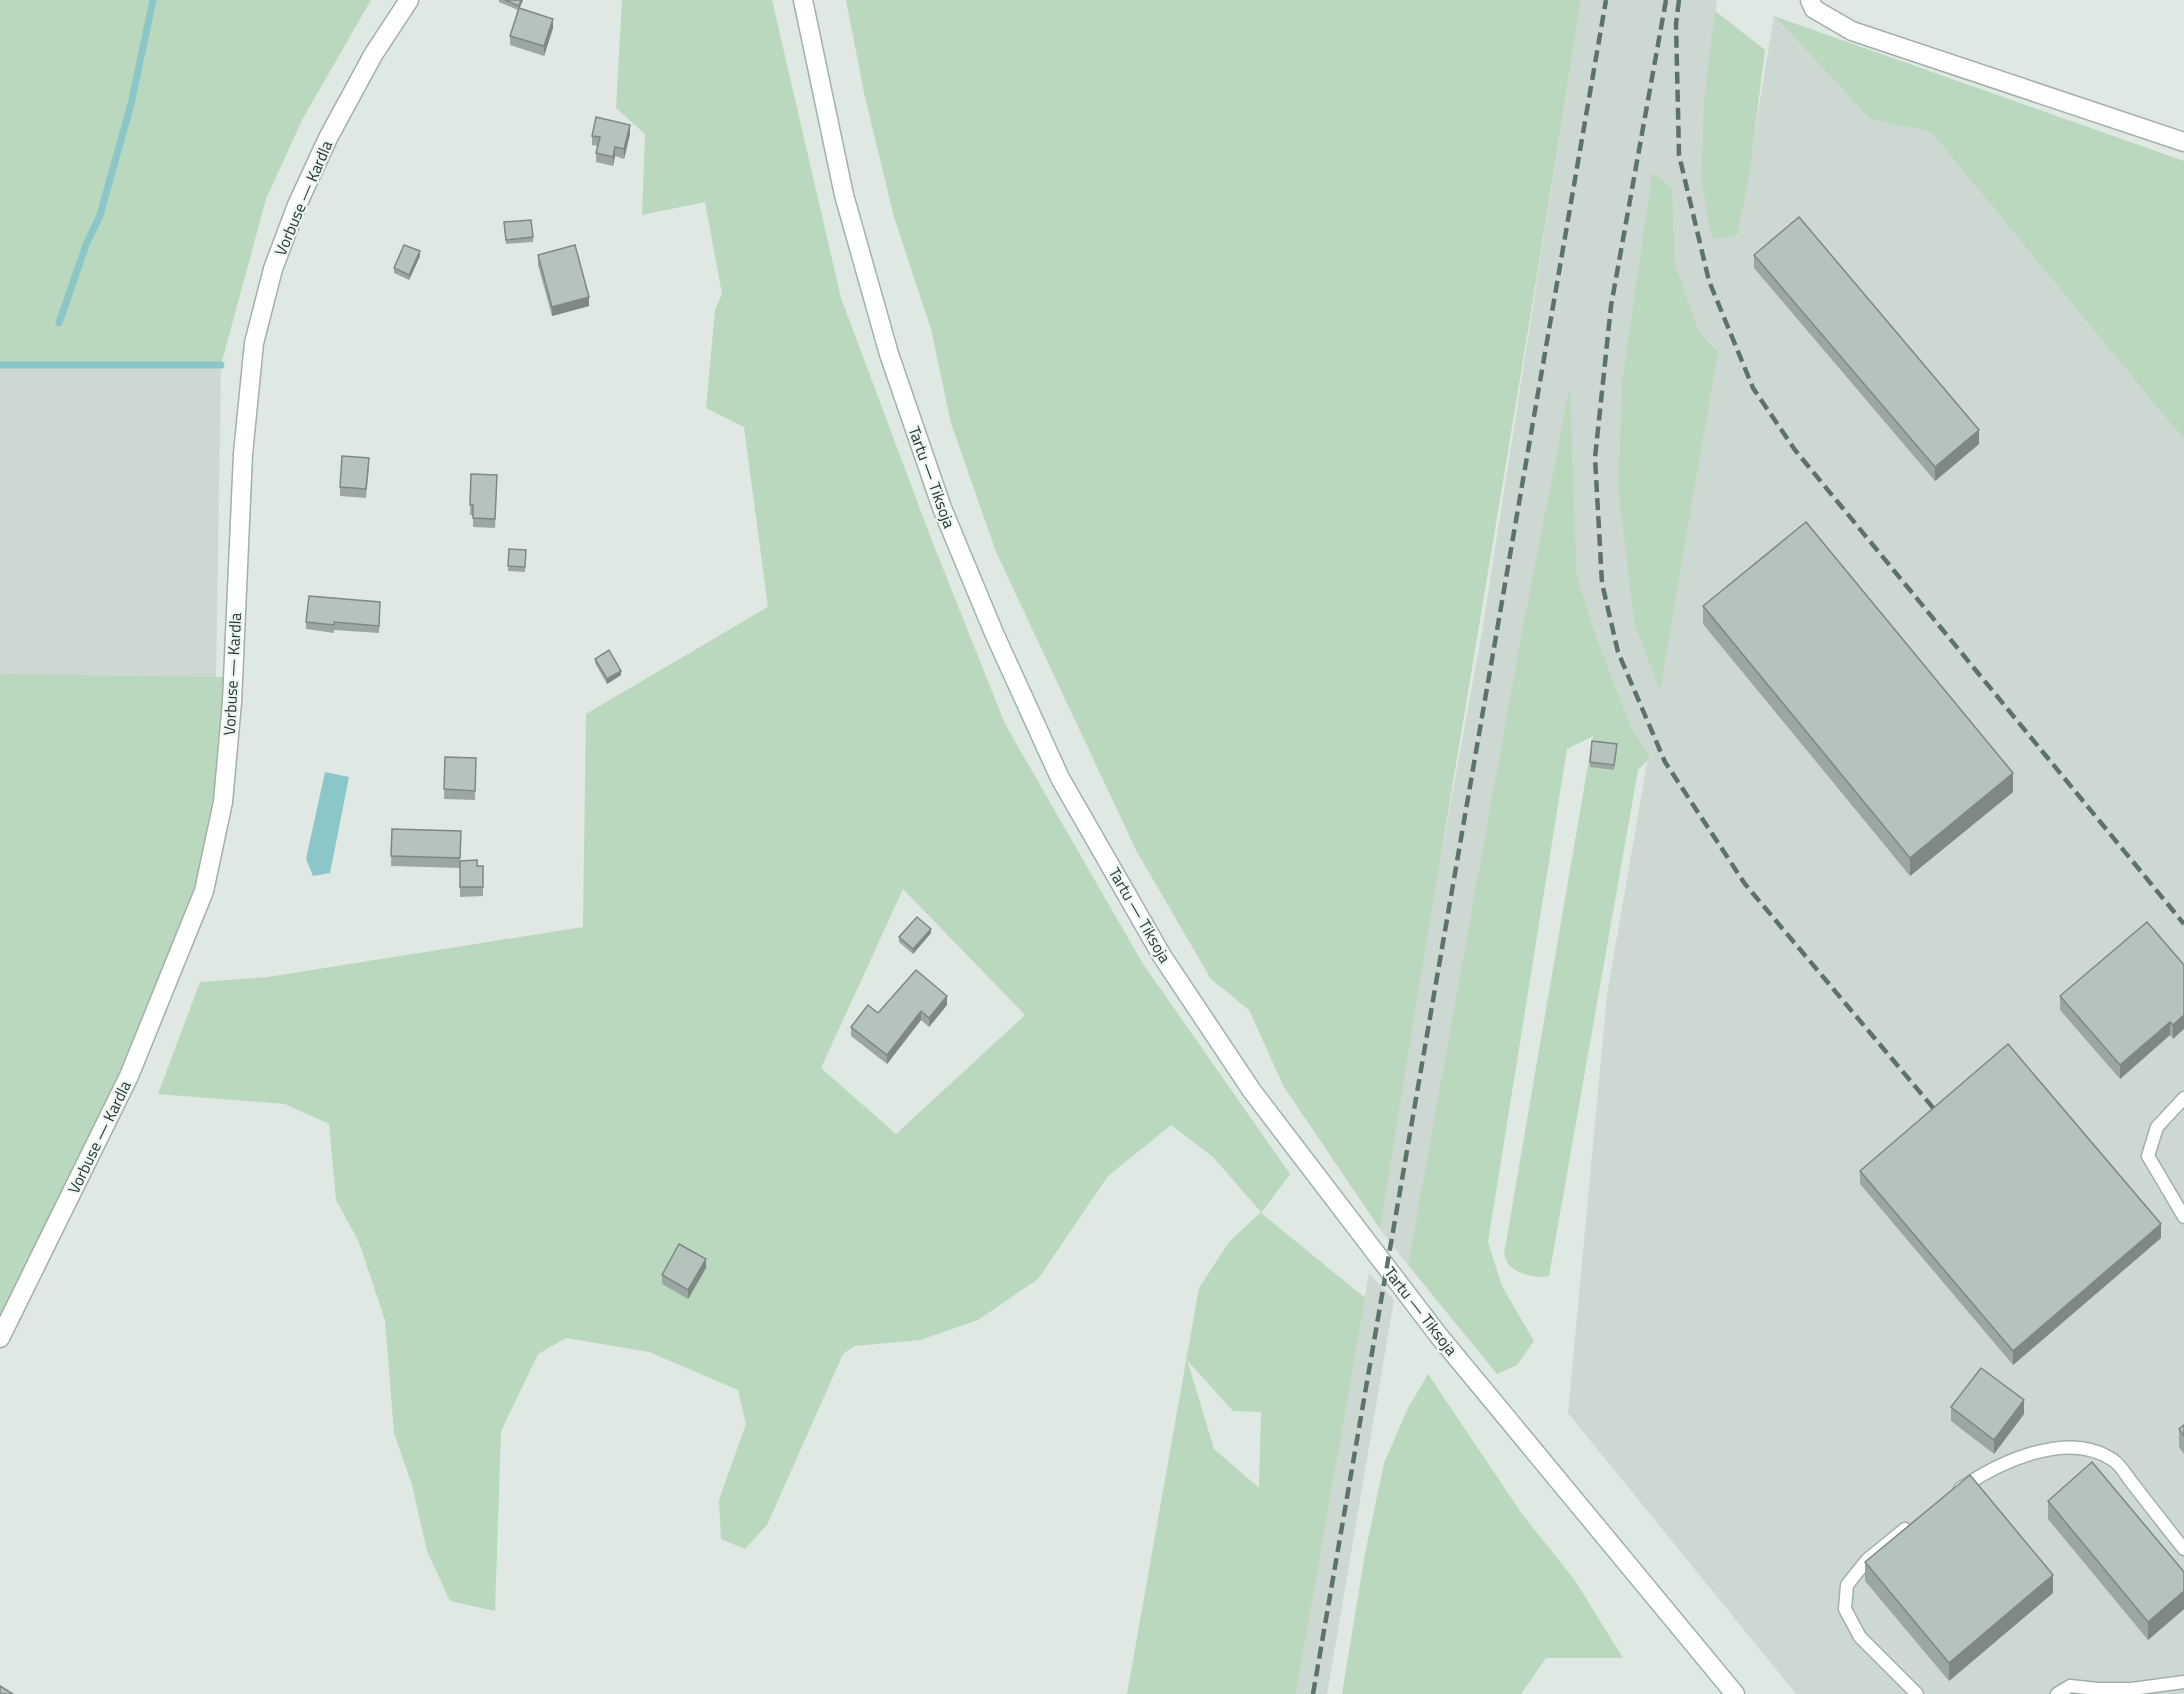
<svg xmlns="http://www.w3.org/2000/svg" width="2184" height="1694" viewBox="0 0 2184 1694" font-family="'Titillium Web',sans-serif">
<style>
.built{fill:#cdd8d2;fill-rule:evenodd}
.green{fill:#b9d8be;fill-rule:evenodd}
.water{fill:#8bc6c9}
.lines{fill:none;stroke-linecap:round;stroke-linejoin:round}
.stream{stroke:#8bc6c9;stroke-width:7}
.service-casing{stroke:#a3afa9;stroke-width:15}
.minor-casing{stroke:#a3afa9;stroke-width:21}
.tertiary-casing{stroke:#a3afa9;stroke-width:21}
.secondary-casing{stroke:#9fb3aa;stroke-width:21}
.service{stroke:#fff;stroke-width:12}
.minor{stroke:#fff;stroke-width:18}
.tertiary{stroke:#fff;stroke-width:18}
.secondary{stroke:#fff;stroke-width:18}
.rail{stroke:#5c726a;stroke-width:4.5;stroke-dasharray:12 6;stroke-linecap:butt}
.wall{fill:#9ba8a2}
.shaded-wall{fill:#7e8884}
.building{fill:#b4c3bc;stroke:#7e8884;stroke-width:1.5}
.labels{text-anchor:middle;stroke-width:4.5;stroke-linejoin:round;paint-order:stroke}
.street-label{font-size:16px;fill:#22372f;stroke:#eff6f1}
</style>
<rect width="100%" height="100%" fill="#dfe8e3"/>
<g class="built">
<path d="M1581 0H1717L1704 98 1701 181 1712 238 1738 235 1774 16 1870 119 1931 132 2184 440V1694H1796L1568 1413 1607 995 1648 757 1632 729 1597 639 1577 577 1570 388 1408 1265 1380 1229 1426 937 1482 632ZM1652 174 1672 187 1675 263 1698 330 1718 350 1660 690 1634 623 1618 489 1622 380Z"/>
<path d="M0 365H221L216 677 0 674Z"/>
<path d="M1369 1273 1394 1300 1327 1694H1296Z"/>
</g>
<g class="green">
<path d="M0 0H371L303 118 266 199 221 365H0Z"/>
<path d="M622 0H772L841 298 930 536 1005 724 1143 964 1290 1174 1261 1213 1365 1298 1296 1694H1127L1199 1288 1229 1242 1261 1212 1213 1157 1171 1125 1108 1176 1038 1279 978 1320 920 1340 854 1346 843 1354 767 1525 745 1549 721 1539 719 1500 746 1424 738 1390 649 1352 566 1338 538 1354 501 1431 495 1611 450 1601 427 1551 412 1485 394 1433 385 1320 359 1242 336 1200 329 1124 285 1104 158 1094 200 982 268 977 583 927 586 714 768 607 744 427 706 408 715 310 722 294 705 202 642 215 645 134 616 108ZM903 889 1025 1015 896 1134 821 1068ZM1187 1360 1233 1411 1261 1412 1259 1488 1214 1449Z"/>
<path d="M846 0H1581C1517 410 1445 819 1380 1229L1284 1087 1249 1010 1211 979 1137 852 996 552 951 423 931 329 894 217 864 93Z"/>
<path d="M1715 11 1765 50 1750 168 1738 235 1712 239 1701 181 1704 98Z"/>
<path d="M1774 16 2184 161V440L1931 132 1870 119Z"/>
<path d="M1652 173 1672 187 1675 263 1698 330 1718 351 1660 691 1634 623 1618 489 1622 380Z"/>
<path d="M1570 385 1577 577 1597 639 1632 729 1650 758 1638 770 1549 1276C1538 1279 1519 1274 1511 1267 1507 1264 1506 1259 1504 1254L1593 736 1567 749 1488 1242 1502 1286 1534 1341 1517 1365 1497 1374 1408 1265 1520 643Z"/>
<path d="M0 674 233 677 204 891 0 1338Z"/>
<path d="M1428 1374 1522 1514 1574 1579 1623 1658H1546L1521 1694H1342L1365 1554 1384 1463 1408 1408Z"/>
</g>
<path class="water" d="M325 772 349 777 330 873 313 876 306 859Z"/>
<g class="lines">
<g class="stream">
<path d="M59 323 86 245 100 215 131 104 153 0"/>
<path d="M0 365H221"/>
</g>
<defs>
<g id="service">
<path d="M2184 1098 2157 1127 2148 1156 2184 1217"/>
<path d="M1960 1489C1999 1462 2068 1429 2113 1460 2121 1465 2127 1477 2133 1484 2150 1506 2167 1528 2184 1549"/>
<path d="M1905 1529 1867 1560 1847 1585 1845 1609 1860 1637 1917 1694"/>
<path d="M2057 1694 2070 1686 2098 1689H2132L2184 1682"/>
</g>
<path id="minor" d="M1810 0 1814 9 1852 31 2184 142"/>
<path id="tertiary" d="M0 1338 129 1076 204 891 223 802 232 702 243 454 254 343 273 269 297 205 328 138 373 55 409 0"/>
<path id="secondary" d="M803 0 844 195 889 354 942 508 994 633 1060 778 1162 956 1252 1091 1439 1336 1735 1694"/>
</defs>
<use href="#service" class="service-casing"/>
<use href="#minor" class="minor-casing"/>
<use href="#tertiary" class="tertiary-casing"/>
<use href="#secondary" class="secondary-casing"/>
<use href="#service" class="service"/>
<use href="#minor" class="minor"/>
<use href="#tertiary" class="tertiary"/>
<use href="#secondary" class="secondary"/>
<g class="rail">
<path d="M1666 0 1611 306 1595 458 1602 583 1618 652 1665 762 1745 884 1940 1116"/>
<path d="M1679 0 1676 24 1679 155 1709 281 1753 388 1795 450 2184 924"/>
<path d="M1313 1694 1606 0"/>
</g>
</g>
<g class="wall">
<path d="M499 0H523L519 8 553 28 544 56 510 45V36L518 10 499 2Z"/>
<path d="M630 134 624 159 615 156 613 166 596 162V153L598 146 592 145V136Z"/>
<path d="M504 227 533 237V242L506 244Z"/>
<path d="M538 255 589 306 552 316 538 265Z"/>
<path d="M1754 255 1979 444 1935 481 1754 268Z"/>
<path d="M420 256 409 280 394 273V268Z"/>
<path d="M369 467 366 498 340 496V487Z"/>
<path d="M471 474 497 475 495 528 473 527V515H470Z"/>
<path d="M509 549 526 550 525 572 508 571Z"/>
<path d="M1703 606 2013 792 1910 876 1703 624Z"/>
<path d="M380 609 379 633 334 630V633L306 629V622Z"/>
<path d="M595 659 621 675 607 684 595 663Z"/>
<path d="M1617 749 1614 770 1590 767V762Z"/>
<path d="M445 757 476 758 475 800 444 799Z"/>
<path d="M392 829 461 831 460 861 477 866H483V896L460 897V868L391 866Z"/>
<path d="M931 933 913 954 899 942V937Z"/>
<path d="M2184 965 2173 1039 2170 1035 2120 1079 2060 1010V996Z"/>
<path d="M947 1005 929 1027 921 1020 887 1064 851 1036V1027L878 1013Z"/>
<path d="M1860 1171 2161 1238 2013 1365 1860 1184Z"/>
<path d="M706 1268 688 1299 662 1284V1275Z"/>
<path d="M1951 1407 2024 1414 1994 1454 1951 1421Z"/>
<path d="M2184 1425V1454L2179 1447V1429Z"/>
<path d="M2048 1501 2184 1572V1609L2148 1640 2048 1519Z"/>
<path d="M1865 1562 2053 1593 1949 1681 1865 1581Z"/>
</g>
<g class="shaded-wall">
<path d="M521 0H523L519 10V6Z"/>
<path d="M553 19V28L544 56V46Z"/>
<path d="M630 125V134L624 159V149Z"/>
<path d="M615 147V156L613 166V157Z"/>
<path d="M420 251V256L409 280V275Z"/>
<path d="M589 297V306L552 316V307Z"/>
<path d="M1979 430V444L1935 481V467Z"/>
<path d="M621 671V675L607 684V679Z"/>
<path d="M2013 773V792L1910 876V858Z"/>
<path d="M931 929V933L913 954V949Z"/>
<path d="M947 996V1005L929 1027V1018Z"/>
<path d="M921 1011V1020L887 1064V1055Z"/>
<path d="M2184 1015V1029L2173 1039V1025Z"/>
<path d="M2170 1022V1035L2120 1079V1065Z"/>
<path d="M2161 1224V1238L2013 1365V1351Z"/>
<path d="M706 1259V1268L688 1299V1290Z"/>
<path d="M2024 1400V1414L1994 1454V1440Z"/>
<path d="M2053 1575V1593L1949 1681V1663Z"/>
<path d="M2184 1591V1609L2148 1640V1622Z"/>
</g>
<g class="building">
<path d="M505 0H521L519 6Z"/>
<path d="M519 8 553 19 544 46 510 36Z"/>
<path d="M596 117 630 125 624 149 615 147 613 157 596 153 600 137 592 136Z"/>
<path d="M1799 217 1979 430 1935 467 1754 255Z"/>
<path d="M531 220 533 237 506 240 504 222Z"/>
<path d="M404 245 420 251 409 275 394 268Z"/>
<path d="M575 245 589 297 552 307 538 255Z"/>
<path d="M342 456 369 458 366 489 340 487Z"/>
<path d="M471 474 497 475 495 519 473 518V505H470Z"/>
<path d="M1806 522 2013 773 1910 858 1703 606Z"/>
<path d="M509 549 526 550 525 567 508 566Z"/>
<path d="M309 596 380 602 379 626 334 622V625L306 622Z"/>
<path d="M609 650 621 671 607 679 595 659Z"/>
<path d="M1592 741 1617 744 1614 765 1590 762Z"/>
<path d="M445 757 476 758 475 791 444 789Z"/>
<path d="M392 829 461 831 460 858 391 856Z"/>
<path d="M477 860V866H483V887H460V861Z"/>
<path d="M917 917 931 929 913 949 899 937Z"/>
<path d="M2147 922 2184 965V1015L2173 1025 2170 1022 2120 1065 2060 996Z"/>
<path d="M916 970 947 996 929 1018 921 1011 887 1055 851 1027 868 1005 878 1013Z"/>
<path d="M2008 1044 2161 1224 2013 1351 1860 1171Z"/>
<path d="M679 1244 706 1259 688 1290 662 1275Z"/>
<path d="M1981 1368 2024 1400 1994 1440 1951 1407Z"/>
<path d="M2184 1425V1436L2179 1429Z"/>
<path d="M2092 1462 2184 1572V1591L2148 1622 2048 1501Z"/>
<path d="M1970 1475 2053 1575 1949 1663 1865 1562Z"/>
<path d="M0 1686 13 1694H0Z"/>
</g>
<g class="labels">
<g class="street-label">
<text transform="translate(303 198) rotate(-67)" y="6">Vorbuse — Kardla</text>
<text transform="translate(932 477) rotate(70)" y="6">Tartu — Tiksoja</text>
<text transform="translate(232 674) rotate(-87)" y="6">Vorbuse — Kardla</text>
<text transform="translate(1140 915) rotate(60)" y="6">Tartu — Tiksoja</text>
<text transform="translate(99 1137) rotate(-64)" y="6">Vorbuse — Kardla</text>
<text transform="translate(1421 1311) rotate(52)" y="6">Tartu — Tiksoja</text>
</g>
</g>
</svg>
